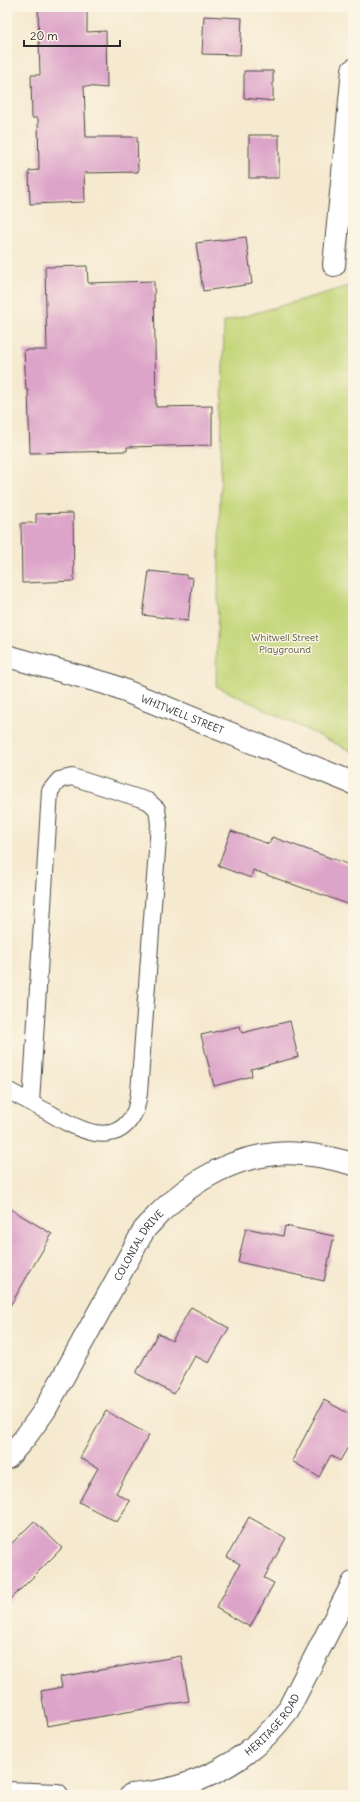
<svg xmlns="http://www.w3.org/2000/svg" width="360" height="1802" viewBox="0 0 360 1802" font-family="Delius,sans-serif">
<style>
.green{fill:#c3d577;stroke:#778051}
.building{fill:#dda4c9}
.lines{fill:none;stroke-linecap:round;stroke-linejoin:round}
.service-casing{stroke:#494844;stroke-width:18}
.minor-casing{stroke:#494844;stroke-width:24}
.tertiary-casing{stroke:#494844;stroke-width:24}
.service{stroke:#fff;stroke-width:16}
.minor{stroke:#fff;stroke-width:22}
.tertiary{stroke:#fff;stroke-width:22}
.labels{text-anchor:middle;stroke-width:3;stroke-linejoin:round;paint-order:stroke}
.park-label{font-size:10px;fill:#51563e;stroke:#fcf5e5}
.street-label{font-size:10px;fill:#2b2b2b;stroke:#fcf5e5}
</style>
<rect width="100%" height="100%" fill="#fcf5e5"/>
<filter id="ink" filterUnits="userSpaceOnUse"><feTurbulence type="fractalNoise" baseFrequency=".025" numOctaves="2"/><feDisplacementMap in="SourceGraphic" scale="8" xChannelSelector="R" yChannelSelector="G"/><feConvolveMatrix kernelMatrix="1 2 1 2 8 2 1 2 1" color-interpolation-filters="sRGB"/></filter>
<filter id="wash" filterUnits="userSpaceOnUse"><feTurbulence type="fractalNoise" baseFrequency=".012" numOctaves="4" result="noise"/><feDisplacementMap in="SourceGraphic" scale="16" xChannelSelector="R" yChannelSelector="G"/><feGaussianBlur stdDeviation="0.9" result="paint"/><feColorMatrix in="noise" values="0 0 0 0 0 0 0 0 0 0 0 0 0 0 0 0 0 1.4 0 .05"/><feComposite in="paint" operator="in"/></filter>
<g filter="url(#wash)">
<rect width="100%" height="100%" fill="#f5e9cf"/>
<path class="green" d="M353 285V752L216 686 224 322Z"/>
<g id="blocks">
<g class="building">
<path d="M38 7H87V32L106 31 107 88 84 86 86 137H137L138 172 84 173 85 202 30 204 29 171 39 170 38 118H32L31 75H40Z"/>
<path d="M204 16 242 18 240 55 202 54Z"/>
<path d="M244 71H273V101L244 98Z"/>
<rect x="249" y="135" width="30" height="43"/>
<path d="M246 237 252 284 203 291 196 243Z"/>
<path d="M87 266 88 283 154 281 156 407 212 406V445L127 447V451L30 453 28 390H26L24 350H47L45 267Z"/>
<path d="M73 513 74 581 22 583 21 523H36V514Z"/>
<path d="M149 571 186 575V577L193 578 188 621 143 615Z"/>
<path d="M231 831 269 844 272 837 353 866V906L253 870 251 878 218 866Z"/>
<path d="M290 1021 298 1057 251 1069 252 1076 214 1086 201 1035 240 1026 242 1033Z"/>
<path d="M7 1207 52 1234 7 1311Z"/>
<path d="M285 1226 334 1236 324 1281 238 1262 246 1228 283 1236Z"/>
<path d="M191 1307 229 1328 209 1363 195 1356 174 1394 136 1373 158 1333 172 1341Z"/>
<path d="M324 1400 353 1416V1438L340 1461 331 1455 319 1477 292 1461Z"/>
<path d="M106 1411 149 1435 116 1493 130 1501 117 1522 79 1502 98 1468 80 1458Z"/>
<path d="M249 1517 286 1538 264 1578 274 1583 250 1627 216 1608 240 1564 227 1557Z"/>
<path d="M34 1521 62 1548 7 1603V1548Z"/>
<path d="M181 1656 189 1701 47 1726 41 1691 62 1687 60 1677Z"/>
</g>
</g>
</g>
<g filter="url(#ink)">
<use href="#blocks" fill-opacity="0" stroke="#494844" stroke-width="1"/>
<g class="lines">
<defs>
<path id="service" d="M7 1090C21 1097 34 1105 48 1112 75 1128 116 1152 135 1111 137 1106 138 1099 139 1093L159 824 157 809 148 801 72 777 59 780 50 791 31 1103"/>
<g id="minor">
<path d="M334 265 353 70"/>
<path id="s1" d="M7 1458 24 1439 45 1410 144 1230C177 1191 222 1159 275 1154 301 1151 328 1157 353 1164"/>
<path d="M7 1793 57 1795"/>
<path id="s2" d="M131 1795C195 1790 250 1762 288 1710L353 1583"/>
</g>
<g id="tertiary">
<path id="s3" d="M7 656 108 684 353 783"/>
</g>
</defs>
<use href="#service" class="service-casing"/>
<use href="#minor" class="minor-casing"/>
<use href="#tertiary" class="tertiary-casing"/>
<use href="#service" class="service"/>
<use href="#minor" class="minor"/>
<use href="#tertiary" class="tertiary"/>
</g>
</g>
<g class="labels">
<g class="park-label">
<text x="285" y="641">Whitwell Street<tspan x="285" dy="12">Playground</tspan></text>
</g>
<g class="street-label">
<text dy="4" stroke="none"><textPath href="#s3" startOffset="185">WHITWELL STREET</textPath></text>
<text dy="4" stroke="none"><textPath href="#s1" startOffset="251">COLONIAL DRIVE</textPath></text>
<text dy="4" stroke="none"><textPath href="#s2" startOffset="163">HERITAGE ROAD</textPath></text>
</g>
</g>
<rect width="360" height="1802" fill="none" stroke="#fcf5e5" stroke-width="24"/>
<path d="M24 40v6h96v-6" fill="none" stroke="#2b2b2b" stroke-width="2"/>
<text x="30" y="40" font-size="12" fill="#2b2b2b" stroke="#fcf5e5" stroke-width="3" paint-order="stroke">20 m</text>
</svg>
